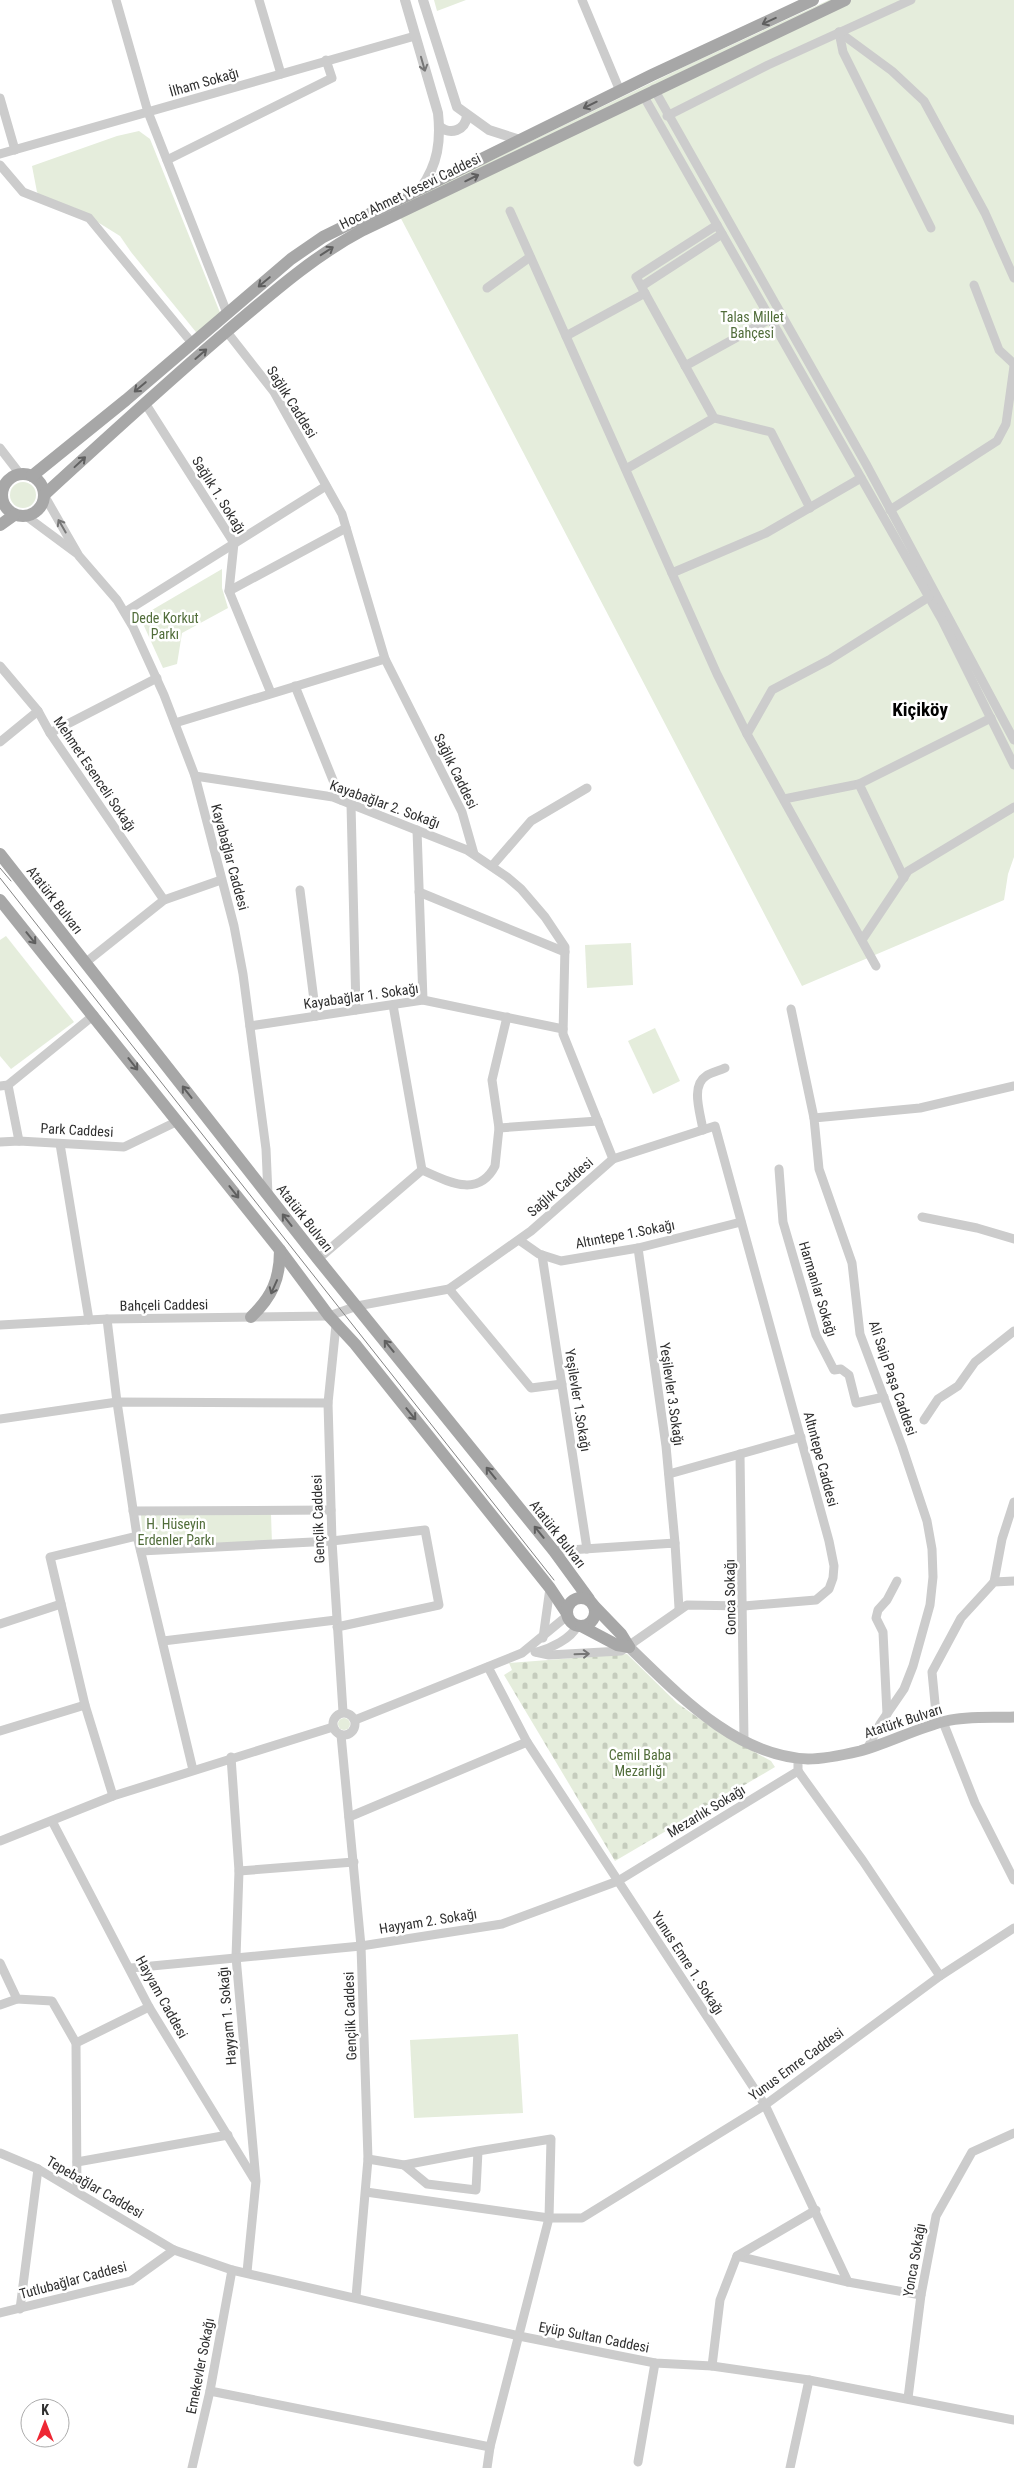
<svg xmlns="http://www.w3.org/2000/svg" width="1014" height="2468" viewBox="0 0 1014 2468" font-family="'Roboto Condensed',sans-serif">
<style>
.green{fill:#e5eddc}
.cemetery{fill:url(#cemetery-stones)}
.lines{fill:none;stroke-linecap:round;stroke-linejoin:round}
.minor{stroke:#ccc;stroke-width:9}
.tertiary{stroke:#ccc;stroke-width:10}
.secondary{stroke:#b9b9b9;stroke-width:11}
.primary{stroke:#a7a7a7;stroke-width:12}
.tram{stroke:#848484;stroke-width:1}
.oneway{stroke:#5f5f5f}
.oneway2{stroke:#767676}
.labels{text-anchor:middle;stroke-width:5;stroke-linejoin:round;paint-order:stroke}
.street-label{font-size:14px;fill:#2f2f2f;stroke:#fff}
.park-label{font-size:14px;fill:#516d3a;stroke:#fff}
.district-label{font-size:19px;font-weight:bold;fill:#000;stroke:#fff}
</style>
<defs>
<pattern id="cemetery-stones" width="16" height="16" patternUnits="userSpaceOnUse" patternTransform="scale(1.25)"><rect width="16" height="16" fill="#e5eddc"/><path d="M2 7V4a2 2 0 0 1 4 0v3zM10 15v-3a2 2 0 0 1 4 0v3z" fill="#c5ccbd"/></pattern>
</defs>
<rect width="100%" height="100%" fill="#fff"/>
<g class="green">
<path d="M434 0H466L437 11Z"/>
<path d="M829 0H1014V857L1008 874 1004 900 802 986 395 207 690 64Z"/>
<path d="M139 131 150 139 221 315 200 337 131 252 120 236 75 208 43 200 37 192 32 166 117 136Z"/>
<circle cx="23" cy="495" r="13"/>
<path d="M222 569V588L228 608 182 633 177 664 163 668 140 617Z"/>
<path d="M6 936 74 1022 11 1069 0 1056V940Z"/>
<path d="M631 943 633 985 587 988 585 945Z"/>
<path d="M655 1028 680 1081 653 1094 628 1041Z"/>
<path d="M271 1514 272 1544 144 1551 141 1515Z"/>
<circle cx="344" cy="1724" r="6"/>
<path d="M518 2034 523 2113 414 2118 410 2040Z"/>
</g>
<path class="cemetery" d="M627 1654 677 1703 720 1733 771 1761 775 1767 615 1861 504 1675 512 1670 509 1663Z"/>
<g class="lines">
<g class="minor">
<path d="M116 0 148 112 227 313"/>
<path d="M259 0 281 74"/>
<path d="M582 0 620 91"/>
<path d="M839 32 892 71 924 101 985 213 1014 278"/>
<path d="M839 32 843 52 931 228"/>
<path d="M654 89 866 464 1014 740"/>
<path d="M643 95 942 620 1014 765"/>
<path d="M0 98 15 150"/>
<path d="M667 116 768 65 911 0"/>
<path d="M0 154 415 36"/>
<path d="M167 160 332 78 326 60"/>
<path d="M0 165 23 192 89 218 192 343"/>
<path d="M510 211 717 674 747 734 876 966"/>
<path d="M717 225 636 277 714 418 771 432 810 508"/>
<path d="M974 285 999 350 1014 364"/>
<path d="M642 286 722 234"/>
<path d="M487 288 530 257"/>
<path d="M227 332 274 392 342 514 385 659 462 812 474 854"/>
<path d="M566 336 645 293"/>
<path d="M685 366 770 319"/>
<path d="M145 403 234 543 229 591 271 693"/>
<path d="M0 448 20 474"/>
<path d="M626 469 714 418"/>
<path d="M0 486 2 489"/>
<path d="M44 495 79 556 117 600 133 627 164 695 195 776 234 926 243 974 266 1149 268 1195"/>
<path d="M890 510 997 441 1006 424 1014 366"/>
<path d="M26 516 76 553"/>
<path d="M672 573 766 533 861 478"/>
<path d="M229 591 346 528"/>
<path d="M125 612 326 486"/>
<path d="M0 666 38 711 50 733 164 900"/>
<path d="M295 686 341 800"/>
<path d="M175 723 385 659"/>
<path d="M50 733 157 678"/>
<path d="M747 734 772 690 829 660 929 597"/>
<path d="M0 742 38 711"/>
<path d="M195 776 333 797 467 850 507 877 521 889 545 917 565 947 563 1034 613 1159"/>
<path d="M784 799 859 784"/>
<path d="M351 804 356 1010"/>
<path d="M417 830 423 1000"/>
<path d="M492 866 531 821 587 788"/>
<path d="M904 878 859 784 991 718"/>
<path d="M300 890 316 1016"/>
<path d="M419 892 565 952"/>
<path d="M862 940 908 871 1014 807"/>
<path d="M85 963 164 900 221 880"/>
<path d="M393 1005 422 1170"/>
<path d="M791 1009 814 1118"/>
<path d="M250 1026 423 1000 563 1029"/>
<path d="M8 1085 19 1141"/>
<path d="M0 1086 8 1085 94 1015"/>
<path d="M499 1128 598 1121"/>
<path d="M703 1130C701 1115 690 1086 706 1076 711 1072 719 1071 725 1068"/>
<path d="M0 1142 19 1141 124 1147 178 1121"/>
<path d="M60 1144 89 1320"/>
<path d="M779 1169 783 1222 816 1335 834 1370 841 1369 849 1375 856 1403 884 1397"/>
<path d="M422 1170C447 1181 478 1199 495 1166L499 1128 492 1080 507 1017"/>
<path d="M922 1217 977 1228 1014 1239"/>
<path d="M519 1240 539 1254 561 1261 638 1248 741 1222"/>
<path d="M638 1248 666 1446 675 1543"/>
<path d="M542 1255 587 1549"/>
<path d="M318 1259 422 1170"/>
<path d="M449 1289 531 1388 562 1384"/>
<path d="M107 1319 117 1402 137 1536 193 1770"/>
<path d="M0 1325 107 1319 329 1316 357 1306 449 1289 531 1231 613 1159 715 1126 829 1541 834 1566 833 1578 829 1589 816 1600 744 1606 687 1605 621 1651 549 1655 535 1652"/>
<path d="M336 1325 328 1403 332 1541 343 1712"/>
<path d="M0 1419 117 1402 328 1403"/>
<path d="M924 1420 938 1399 958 1386 975 1362 1014 1331"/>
<path d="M740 1454 744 1740"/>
<path d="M669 1474 801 1437"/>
<path d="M133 1511 331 1510"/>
<path d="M141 1551 332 1541 425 1530 439 1605 337 1627"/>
<path d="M554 1551 675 1543 679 1608"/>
<path d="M994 1582 1002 1539 1014 1502"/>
<path d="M0 1624 61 1604"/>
<path d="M543 1638 550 1588"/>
<path d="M163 1641 336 1620"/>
<path d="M537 1652C551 1648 571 1639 577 1626"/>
<path d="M488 1667 527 1742 765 2105 848 2282"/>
<circle cx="344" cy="1724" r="11"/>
<path d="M887 1714 883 1632 876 1618 878 1610 887 1600 897 1581"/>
<path d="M355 1720 522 1653 567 1616"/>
<path d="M943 1722 975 1803 1014 1880"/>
<path d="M937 1724 932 1672 961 1618 994 1582 1014 1581"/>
<path d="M0 1731 85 1705"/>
<path d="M341 1735 361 1946 368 2159 356 2297"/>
<path d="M867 1749 880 1724 904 1689 913 1666 930 1605 933 1577 932 1549 927 1521 902 1446 860 1334 852 1263 819 1169 814 1118 920 1108 1014 1086"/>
<path d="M231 1757 239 1871 236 1957 256 2181 247 2272"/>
<path d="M113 1796 85 1705 50 1557 137 1536"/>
<path d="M349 1817 527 1742"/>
<path d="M52 1821 149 2007 254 2179"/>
<path d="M0 1841 113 1796 333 1727"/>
<path d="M239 1871 354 1862"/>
<path d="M0 1963 17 1999 52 2001 76 2043 77 2191"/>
<path d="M131 1968 361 1946 502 1924 618 1881 798 1771V1758"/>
<path d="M940 1976 1014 1928"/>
<path d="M0 2005 17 1999"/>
<path d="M76 2043 149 2007"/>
<path d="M478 2151 404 2165 427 2184 476 2190 478 2151 551 2139 549 2218 490 2447 487 2468"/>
<path d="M0 2153 38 2169 174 2250 232 2270 519 2336 655 2363 712 2366 809 2380 1014 2420"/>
<path d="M368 2159 404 2165"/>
<path d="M77 2162 228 2135"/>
<path d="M366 2192 549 2218H582L765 2105 940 1976 863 1861 798 1771"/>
<path d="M737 2256 848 2282 921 2295"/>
<path d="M20 2309 38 2169"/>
<path d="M0 2313 131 2281 174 2250"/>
<path d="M712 2366 720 2300 737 2256 816 2210"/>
<path d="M210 2391 490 2447"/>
<path d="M908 2398 921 2295 936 2216 972 2152 1014 2133"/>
<path d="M638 2462 655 2363"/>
<path d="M192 2468 210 2391 232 2270"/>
<path d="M790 2468 809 2380"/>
</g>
<g class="tertiary">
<path d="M405 0 438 113C441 141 438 164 421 188"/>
<path d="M423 0 457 107 489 130 520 140"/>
<path d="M439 126C451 136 465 130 467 116"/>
</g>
<path class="secondary" d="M629 1647C678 1694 735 1756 808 1759 825 1759 843 1755 860 1751 889 1743 917 1728 946 1721 968 1716 991 1718 1014 1717"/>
<g class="primary">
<circle cx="23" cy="495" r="21"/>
<path d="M32 476 126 400 291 259 323 237 652 75 813 0"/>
<path d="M44 495C104 440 164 385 226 332 270 295 312 257 363 230L845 0"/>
<path d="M0 525 14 515"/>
<path d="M0 854 318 1259 554 1551 589 1599"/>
<path d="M0 900 280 1250 329 1316 355 1344 550 1588 566 1612"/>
<path d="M251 1317C272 1297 280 1279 280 1250"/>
<circle cx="581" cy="1612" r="14"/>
<path d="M594 1606 621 1634 629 1647"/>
<path d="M581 1626 617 1645 629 1647"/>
</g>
<g class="tram">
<path d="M0 868 11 881"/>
<path d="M0 878 554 1580"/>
</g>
</g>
<defs><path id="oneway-shaft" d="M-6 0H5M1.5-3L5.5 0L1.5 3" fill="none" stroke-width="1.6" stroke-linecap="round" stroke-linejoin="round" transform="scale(1.25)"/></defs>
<g class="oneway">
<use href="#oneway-shaft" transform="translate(769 21) rotate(155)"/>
<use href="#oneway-shaft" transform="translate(590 105) rotate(154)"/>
<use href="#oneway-shaft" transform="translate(472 178) rotate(-26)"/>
<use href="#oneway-shaft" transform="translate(327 251) rotate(-33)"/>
<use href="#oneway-shaft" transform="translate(264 282) rotate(140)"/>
<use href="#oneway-shaft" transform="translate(201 354) rotate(-41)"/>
<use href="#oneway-shaft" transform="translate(140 387) rotate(140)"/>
<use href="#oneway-shaft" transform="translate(80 462) rotate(-43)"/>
<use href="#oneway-shaft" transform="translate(31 938) rotate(51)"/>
<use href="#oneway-shaft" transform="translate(133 1064) rotate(52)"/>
<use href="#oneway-shaft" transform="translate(187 1092) rotate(-128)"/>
<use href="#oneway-shaft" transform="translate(234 1192) rotate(52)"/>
<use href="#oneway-shaft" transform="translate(287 1220) rotate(-128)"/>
<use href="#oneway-shaft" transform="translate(274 1287) rotate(114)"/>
<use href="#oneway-shaft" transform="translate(389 1346) rotate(-129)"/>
<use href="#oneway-shaft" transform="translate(411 1414) rotate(51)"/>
<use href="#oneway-shaft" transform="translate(491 1473) rotate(-129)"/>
<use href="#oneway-shaft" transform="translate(539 1532) rotate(-129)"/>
</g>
<g class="oneway2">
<use href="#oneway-shaft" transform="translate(423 64) rotate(74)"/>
<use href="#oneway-shaft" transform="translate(62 526) rotate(-120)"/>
<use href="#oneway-shaft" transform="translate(582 1654) rotate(-2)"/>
</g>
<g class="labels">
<g class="street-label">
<text transform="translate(204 82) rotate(-16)" y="5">İlham Sokağı</text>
<text transform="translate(410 191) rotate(-26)" y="5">Hoca Ahmet Yesevi Caddesi</text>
<text transform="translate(292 402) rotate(58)" y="5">Sağlık Caddesi</text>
<text transform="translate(219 495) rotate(58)" y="5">Sağlık 1. Sokağı</text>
<text transform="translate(456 771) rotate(64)" y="5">Sağlık Caddesi</text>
<text transform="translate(95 774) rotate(56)" y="5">Mehmet Esenceli Sokağı</text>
<text transform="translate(385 804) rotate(20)" y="5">Kayabağlar 2. Sokağı</text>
<text transform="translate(230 857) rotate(75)" y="5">Kayabağlar Caddesi</text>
<text transform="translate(55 900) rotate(52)" y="5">Atatürk Bulvarı</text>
<text transform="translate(361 996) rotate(-8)" y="5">Kayabağlar 1. Sokağı</text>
<text transform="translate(77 1130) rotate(3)" y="5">Park Caddesi</text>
<text transform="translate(560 1187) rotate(-41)" y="5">Sağlık Caddesi</text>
<text transform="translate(305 1218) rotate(52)" y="5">Atatürk Bulvarı</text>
<text transform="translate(625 1234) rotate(-11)" y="5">Altıntepe 1.Sokağı</text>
<text transform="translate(818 1289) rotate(73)" y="5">Harmanlar Sokağı</text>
<text transform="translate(164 1305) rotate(-1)" y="5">Bahçeli Caddesi</text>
<text transform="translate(893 1378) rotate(71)" y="5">Ali Saip Paşa Caddesi</text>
<text transform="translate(672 1394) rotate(82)" y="5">Yeşilevler 3.Sokağı</text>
<text transform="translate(578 1400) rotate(81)" y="5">Yeşilevler 1.Sokağı</text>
<text transform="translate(821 1459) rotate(75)" y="5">Altıntepe Caddesi</text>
<text transform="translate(318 1519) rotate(-92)" y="5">Gençlik Caddesi</text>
<text transform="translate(558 1534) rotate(52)" y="5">Atatürk Bulvarı</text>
<text transform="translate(730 1597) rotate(-91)" y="5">Gonca Sokağı</text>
<text transform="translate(903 1721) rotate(-18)" y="5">Atatürk Bulvarı</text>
<text transform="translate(706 1811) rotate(-31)" y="5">Mezarlık Sokağı</text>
<text transform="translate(428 1921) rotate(-9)" y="5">Hayyam 2. Sokağı</text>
<text transform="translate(688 1963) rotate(57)" y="5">Yunus Emre 1. Sokağı</text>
<text transform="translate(162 1997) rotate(61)" y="5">Hayyam Caddesi</text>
<text transform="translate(227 2016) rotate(-95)" y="5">Hayyam 1. Sokağı</text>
<text transform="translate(350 2016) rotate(-92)" y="5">Gençlik Caddesi</text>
<text transform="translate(796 2064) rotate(-36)" y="5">Yunus Emre Caddesi</text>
<text transform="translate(95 2187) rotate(30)" y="5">Tepebağlar Caddesi</text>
<text transform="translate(914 2260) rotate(-80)" y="5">Yonca Sokağı</text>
<text transform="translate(73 2280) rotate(-15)" y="5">Tutlubağlar Caddesi</text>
<text transform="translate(594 2337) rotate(11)" y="5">Eyüp Sultan Caddesi</text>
<text transform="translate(200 2366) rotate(-79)" y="5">Emekevler Sokağı</text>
</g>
<g class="park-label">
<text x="752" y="322">Talas Millet<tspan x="752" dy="16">Bahçesi</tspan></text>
<text x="165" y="623">Dede Korkut<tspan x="165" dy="16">Parkı</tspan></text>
<text x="176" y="1529">H. Hüseyin<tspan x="176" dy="16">Erdenler Parkı</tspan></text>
<text x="640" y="1760">Cemil Baba<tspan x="640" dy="16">Mezarlığı</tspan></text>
</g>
<g class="district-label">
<text x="920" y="716">Kiçiköy</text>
</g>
</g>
<g transform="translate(45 2423)"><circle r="24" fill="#ffffff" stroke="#acacac"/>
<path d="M0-4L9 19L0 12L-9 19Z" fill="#ee2834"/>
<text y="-8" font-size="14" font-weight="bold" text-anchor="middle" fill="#2f2f2f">K</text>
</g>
</svg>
